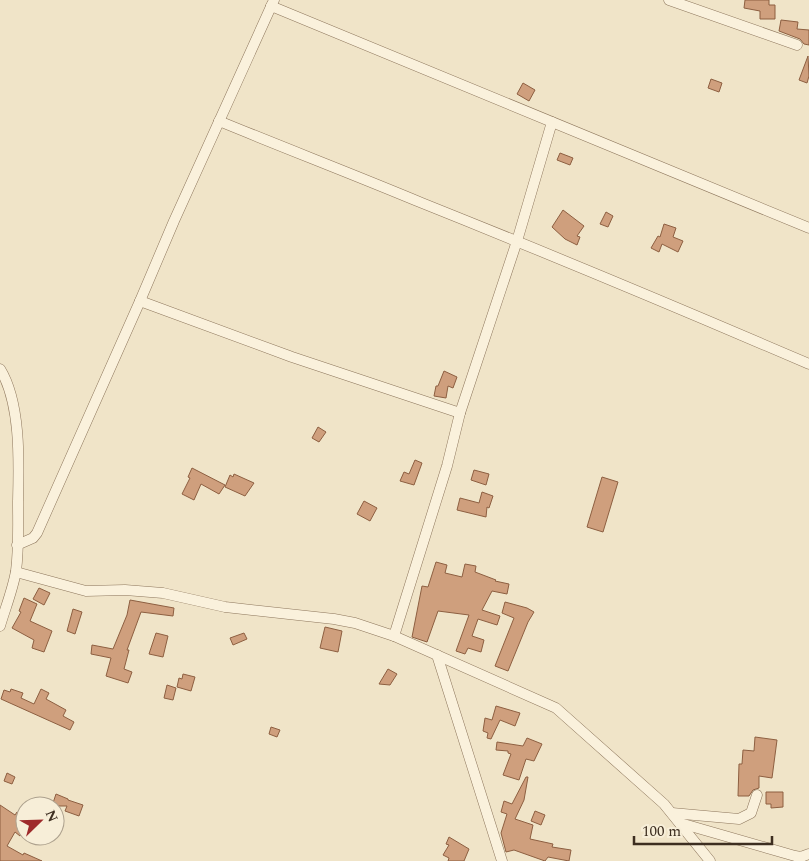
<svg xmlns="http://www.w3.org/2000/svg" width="809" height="861" viewBox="0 0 809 861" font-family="Spectral,serif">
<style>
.building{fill:#cf9f7d;stroke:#8d5f41}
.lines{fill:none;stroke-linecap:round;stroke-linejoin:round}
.minor-casing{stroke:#8d765c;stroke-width:11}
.minor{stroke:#faf1dc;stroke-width:10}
</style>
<rect width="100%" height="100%" fill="#f0e4c8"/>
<g class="building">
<path d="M745 0H769V5H775V19H760V11L744 8Z"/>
<path d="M781 20 798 22 797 29 809 30V45L804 44 800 39 779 31Z"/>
<path d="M808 56 809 76 807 83 799 80Z"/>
<path d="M711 79 722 83 719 92 708 88Z"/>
<path d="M523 83 535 90 529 101 517 94Z"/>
<path d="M560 153 573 158 570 165 557 160Z"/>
<path d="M563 210 584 226 577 236 580 237 577 245 565 239 552 227Z"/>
<path d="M606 212 613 216 608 227 600 224Z"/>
<path d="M664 224 676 228 673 237 683 241 678 252 662 244 659 252 651 248 658 236 660 237Z"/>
<path d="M444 371 457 377 453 388 448 386 446 398 434 396 436 386H438Z"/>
<path d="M318 427 326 432 319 442 312 438Z"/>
<path d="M415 460 422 463 414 485 400 481 404 472 409 474Z"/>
<path d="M192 468 225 485 219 494 201 484 194 500 182 494 190 478 188 477Z"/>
<path d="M474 470 489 474 486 485 471 480Z"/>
<path d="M234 474 254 483 245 496 225 487 230 475 233 477Z"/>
<path d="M602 477 618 482 603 532 587 527Z"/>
<path d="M482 492 493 496 489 508 487 507 486 517 457 510 460 498 479 503Z"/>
<path d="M364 501 377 508 370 521 357 514Z"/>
<path d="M436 562 447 565 445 573 462 577 465 564 476 566 475 572 496 580 495 581 509 584 507 594 492 591 482 610 500 616 497 625 478 619 472 636 484 640 481 652 468 648 465 654 456 651 469 615 438 611 427 642 412 637 422 586 428 587Z"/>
<path d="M39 588 50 593 44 605 33 599Z"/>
<path d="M24 598 37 604 30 621 52 631 44 652 32 648 34 640 12 628 21 612 19 611Z"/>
<path d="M130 600 174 608 173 616 141 612 127 650H129L124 669 132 672 128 683 106 676 111 658 91 654 92 645 113 649 127 615Z"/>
<path d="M505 602 527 608 534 612 528 622 508 671 495 666 514 618 502 613Z"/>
<path d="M73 609 82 612 75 634 67 631Z"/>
<path d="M325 627 342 631 338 652 320 648Z"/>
<path d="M156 633 168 636 163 657 149 654Z"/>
<path d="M244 633 247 639 233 645 230 638Z"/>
<path d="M388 669 397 674 390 685 379 684Z"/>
<path d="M183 674 195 677 191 691 177 687 179 678 182 679Z"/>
<path d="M167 685 176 688 173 700 164 698Z"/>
<path d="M11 689 23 693 21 698 34 704 41 689 49 693 46 699 66 710 63 716 74 722 70 730 1 699 4 690 10 692Z"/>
<path d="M496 706 520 713 515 726 500 720 491 739 487 738 488 733 483 731 485 718 492 720Z"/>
<path d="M271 727 280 730 277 737 269 734Z"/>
<path d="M755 737 777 740 772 778 759 776V788L753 790 749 796H738L739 764H742L743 750 754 751Z"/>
<path d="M527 738 542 744 534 761 526 759 519 780 503 775 511 754 508 753V751L496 750 497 742 523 746Z"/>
<path d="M7 773 15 777 12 784 4 781Z"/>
<path d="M526 777H528L524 800 515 819 533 825 530 839 553 844 552 847 571 850 569 861 548 857 545 861 514 850 506 852 501 833 507 814 501 812 504 801 512 804Z"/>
<path d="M766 792H783V807L771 808V804H766Z"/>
<path d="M56 794 68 799V800L83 805 79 816 65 811 67 806H52Z"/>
<path d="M0 805 15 815 17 812 25 817V830L20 836 15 832 7 846 23 855 24 853 42 861H0Z"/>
<path d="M535 811 545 815 541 825 531 821Z"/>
<path d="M449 837 469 849 464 861H448L449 858 443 855 449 845 446 844Z"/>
</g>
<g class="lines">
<defs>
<g id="minor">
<path d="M669 0 797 45"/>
<path d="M271 6 809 228"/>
<path d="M219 121C287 149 355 175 422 203 552 255 681 309 809 364"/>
<path d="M140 301 292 357 460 413"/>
<path d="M0 369C21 403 19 462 18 502 18 524 19 548 16 571 13 589 5 609 0 626"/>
<path d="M17 545 33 538 37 533 140 301 174 221 274 0"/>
<path d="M16 572 86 591 125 590 163 593 225 607 334 619 355 623 394 636 556 708 664 804 710 861"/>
<path d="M394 636 447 466 460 413 517 241 552 122"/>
<path d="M437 655 502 861"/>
<path d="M672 813 739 819 751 813 757 795"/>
<path d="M680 823 795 856 801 857 809 854"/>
</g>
</defs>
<use href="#minor" class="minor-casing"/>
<use href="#minor" class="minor"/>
</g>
<g transform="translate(40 821) rotate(67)"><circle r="24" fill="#f7eed8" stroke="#ada18e"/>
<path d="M0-4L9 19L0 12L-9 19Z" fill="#9e2a2b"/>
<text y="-8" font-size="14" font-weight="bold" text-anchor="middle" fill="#3d2e20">N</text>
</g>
<path d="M634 836v8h138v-8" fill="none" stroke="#3d2e20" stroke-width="2.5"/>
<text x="642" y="836" font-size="15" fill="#3d2e20" stroke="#f7eed8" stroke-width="4" paint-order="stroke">100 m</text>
</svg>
